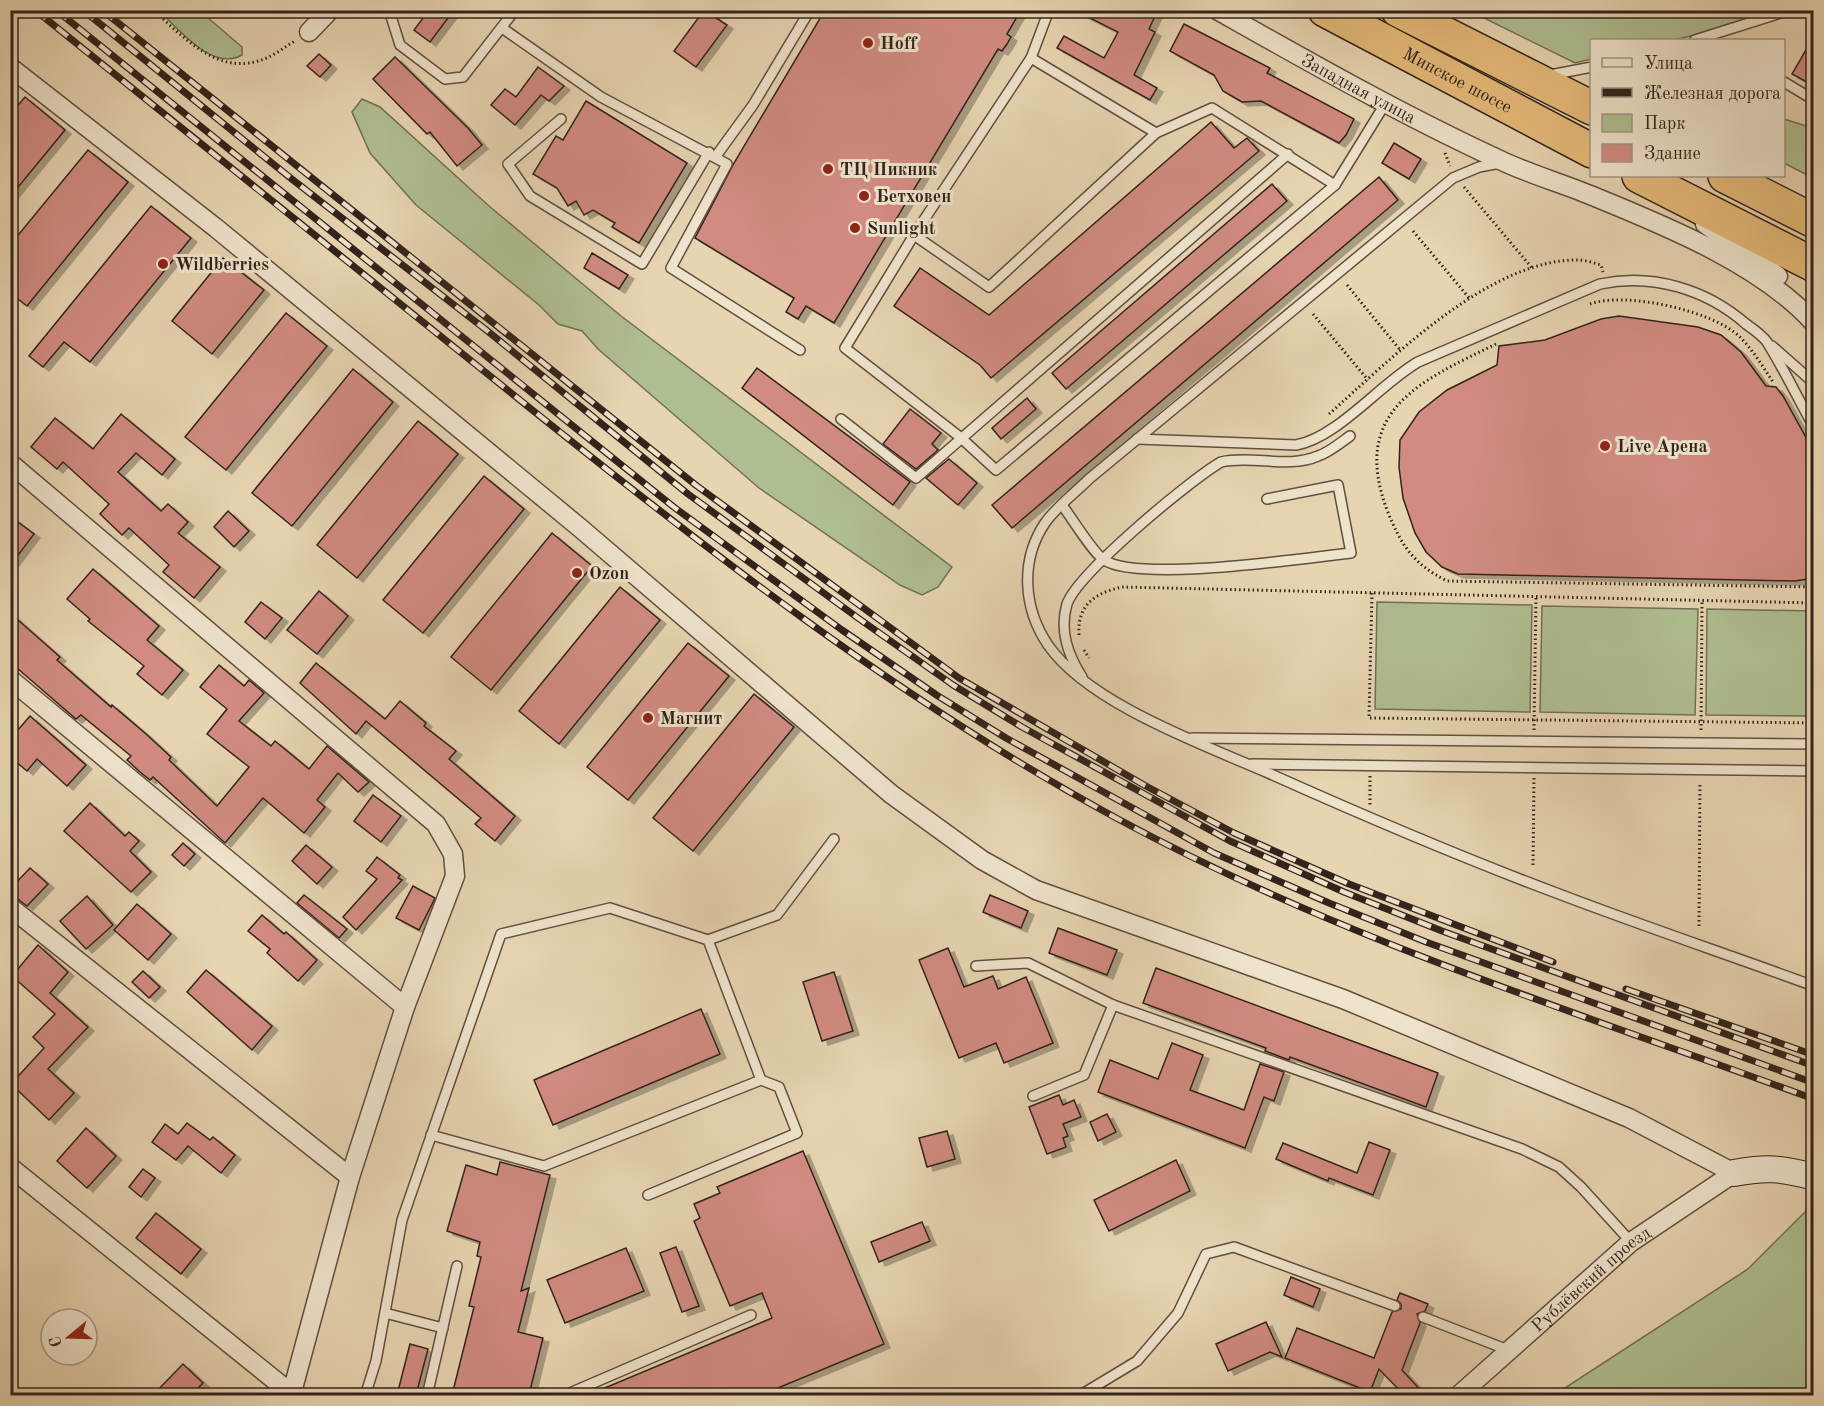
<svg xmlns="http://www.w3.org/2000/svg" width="1824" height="1406" viewBox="0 0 1824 1406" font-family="'Old Standard TT',serif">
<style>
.green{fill:#afbe91;stroke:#717056;stroke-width:1.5}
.building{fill:#d18b81;stroke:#33231b;stroke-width:1.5;filter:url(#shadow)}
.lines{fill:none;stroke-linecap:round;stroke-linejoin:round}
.lane-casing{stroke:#604f40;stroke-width:12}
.street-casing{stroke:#604f40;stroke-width:21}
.secondary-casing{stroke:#33231b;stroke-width:28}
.highway-casing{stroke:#33231b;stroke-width:36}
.path{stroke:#33231b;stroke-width:3;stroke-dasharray:1.5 3;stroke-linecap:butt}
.lane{stroke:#efe3cc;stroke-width:9}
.street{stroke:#efe3cc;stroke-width:18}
.secondary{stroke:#efe3cc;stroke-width:26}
.highway{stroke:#e4ba78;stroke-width:33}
.rail-casing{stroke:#33231b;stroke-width:7}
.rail{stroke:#efe3cc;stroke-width:4.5;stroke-dasharray:14;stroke-linecap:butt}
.poi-dot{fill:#8f2418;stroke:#efe3cc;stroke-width:2}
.labels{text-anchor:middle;stroke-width:6;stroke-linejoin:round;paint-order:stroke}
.poi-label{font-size:18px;font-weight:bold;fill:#33231b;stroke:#efe3cc;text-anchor:start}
.street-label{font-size:18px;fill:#33231b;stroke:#efe3cc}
</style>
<defs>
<filter id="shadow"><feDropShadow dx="6" dy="4" stdDeviation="0" flood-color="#0004"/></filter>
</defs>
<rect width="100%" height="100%" fill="#e7d4b1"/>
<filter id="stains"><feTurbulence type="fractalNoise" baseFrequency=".00333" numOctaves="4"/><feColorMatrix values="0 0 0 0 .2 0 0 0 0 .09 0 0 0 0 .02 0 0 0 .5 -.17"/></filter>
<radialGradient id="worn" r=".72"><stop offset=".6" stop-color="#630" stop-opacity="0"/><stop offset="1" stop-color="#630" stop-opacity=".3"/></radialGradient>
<g class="green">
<path d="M159 11H200L242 47V55C212 72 178 28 159 11Z"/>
<path d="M1470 11H1766L1722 29 1673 40H1592L1591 59 1575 63Z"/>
<path d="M362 99 380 107 489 206 621 316 952 567 938 587 922 595 900 585 759 488 598 349 582 331 558 324 539 305 416 205 370 153 352 112Z"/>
<path d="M1784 119 1813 128V178L1784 163Z"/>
<path d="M1377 602 1532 605 1530 712 1375 709Z"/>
<path d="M1542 606 1698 609 1695 715 1540 712Z"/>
<path d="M1707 609 1813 611V716L1706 715Z"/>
<path d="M1813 1204V1395H1554L1748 1269Z"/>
</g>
<g class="building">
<path d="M429 10H454L430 42 414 30Z"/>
<path d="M704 10 727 25 696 67 674 51Z"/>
<path d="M825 10H1021L1007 34 1011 37 1007 44 1002 51 998 49 834 323 806 306 798 319 786 312 794 298 695 238 734 163Z"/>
<path d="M1074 10H1158L1149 29 1155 32 1134 75 1157 88 1150 100 1057 48 1064 36 1104 58 1118 32Z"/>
<path d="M1184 24 1270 68 1267 73 1354 119 1346 135 1339 143 1261 101 1242 102 1223 91 1214 75 1170 51Z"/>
<path d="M1814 36V86L1792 74Z"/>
<path d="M319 54 331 65 320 77 307 66Z"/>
<path d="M395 57 468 128 482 145 457 166 430 132 427 134 373 79Z"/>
<path d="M538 67 564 86 549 101 541 95 515 125 491 105 505 89 516 97Z"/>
<path d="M25 97 65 130 10 197V115Z"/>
<path d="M586 101 687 163 639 243 612 227 615 223 593 210 584 215 576 201 568 206 557 188 533 174 556 136 563 140Z"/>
<path d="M1211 122 1234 148 1247 138 1259 151 991 378 980 365 894 306 920 268 989 315Z"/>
<path d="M1394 143 1421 159 1409 179 1382 163Z"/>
<path d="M88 150 128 182 27 306 10 293V245Z"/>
<path d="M1379 177 1398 200 1012 528 992 505Z"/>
<path d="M1272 184 1287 201 1066 389 1052 373Z"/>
<path d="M151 206 191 238 90 362 64 342 43 367 29 356Z"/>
<path d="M592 253 628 275 619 289 584 268Z"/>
<path d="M223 258 264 290 212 354 172 321Z"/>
<path d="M286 313 327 346 226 470 185 437Z"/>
<path d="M1619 316 1698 327 1721 335 1741 352 1766 386 1776 387 1783 396 1814 452V578L1795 581 1458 574 1442 567 1426 552 1415 533 1403 498 1399 467 1400 440 1419 412 1447 390 1497 365 1499 346 1545 340 1601 319Z"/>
<path d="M757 368 910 482 893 505 742 388Z"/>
<path d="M353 369 393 402 292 526 252 493Z"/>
<path d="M1027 398 1036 409 1001 439 992 428Z"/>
<path d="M910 409 941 433 932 444 938 450 916 469 883 444Z"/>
<path d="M121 414 175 459 162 475 136 453 118 472 161 511 168 504 188 522 178 533 220 567 194 598 163 572 169 565 129 528 122 535 100 514 109 504 63 462 57 469 31 447 55 418 93 449Z"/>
<path d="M418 421 458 454 357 578 317 545Z"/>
<path d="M949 459 977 483 958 505 926 478Z"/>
<path d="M484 476 524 509 423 633 383 600Z"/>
<path d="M228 511 249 531 234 547 214 527Z"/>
<path d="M10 516 34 534 10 566Z"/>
<path d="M552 533 592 566 491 690 451 657Z"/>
<path d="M93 569 159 626 147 640 183 670 162 695 137 674 144 666 88 621 90 619 67 599Z"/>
<path d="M620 587 660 620 559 744 519 711Z"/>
<path d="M319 591 348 616 317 654 287 630Z"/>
<path d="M261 602 282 618 265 639 245 622Z"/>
<path d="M10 613 60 657 57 660 111 707 112 705 146 734 171 757 169 760 217 806 249 767 207 734 227 709 200 687 219 665 244 686 249 680 264 693 239 721 271 746 275 741 309 769 327 746 369 782 358 792 338 773 317 800 325 807 304 833 263 798 225 843 153 777 150 780 140 772 127 760 131 756 81 715 76 719 10 662Z"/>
<path d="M688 643 729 676 628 800 587 767Z"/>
<path d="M316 663 385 719 400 701 426 723 424 726 456 751 449 759 515 816 495 841 475 824 481 818 366 721 356 734 300 683Z"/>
<path d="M754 694 794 727 693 851 653 818Z"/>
<path d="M30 716 86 765 67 786 37 759 27 771 10 757V739Z"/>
<path d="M373 795 401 816 381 842 354 821Z"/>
<path d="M90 803 125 836 129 832 139 841 130 851 151 872 131 892 64 831Z"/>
<path d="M183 843 195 854 184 866 172 855Z"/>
<path d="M306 845 332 867 317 884 292 861Z"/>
<path d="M377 857 400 875 398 878 402 880 356 930 343 917 377 879 366 871Z"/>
<path d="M30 868 48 884 27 906 10 893V889Z"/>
<path d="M413 886 435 898 419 930 396 918Z"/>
<path d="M304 895 347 929 339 938 297 903Z"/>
<path d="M990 895 1028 911 1021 928 983 912Z"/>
<path d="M87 896 113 925 86 949 60 921Z"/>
<path d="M137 904 171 934 148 960 114 930Z"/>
<path d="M262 915 284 934 286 932 317 960 298 981 267 953 270 949 248 931Z"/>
<path d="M1058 928 1117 950 1107 975 1049 953Z"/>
<path d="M38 945 68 972 50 993 88 1027 48 1069 74 1093 49 1120 11 1084 44 1048 33 1037 55 1014 12 976Z"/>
<path d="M948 948 964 987 993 976 998 989 1026 977 1053 1043 1004 1063 996 1043 959 1058 919 960Z"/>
<path d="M1156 968 1438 1073 1426 1107 1290 1057 1289 1060 1265 1051 1266 1048 1143 1003Z"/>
<path d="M206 970 272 1026 252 1050 187 992Z"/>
<path d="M143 971 160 987 149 998 132 982Z"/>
<path d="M834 972 853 1031 822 1041 803 982Z"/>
<path d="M701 1009 720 1054 553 1125 534 1080Z"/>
<path d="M1172 1043 1203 1055 1190 1090 1244 1110 1260 1064 1284 1072 1274 1101 1264 1097 1245 1148 1098 1092 1110 1060 1158 1079Z"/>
<path d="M1059 1095 1063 1105 1074 1100 1081 1117 1063 1124 1068 1136 1063 1138 1066 1147 1047 1154 1029 1107Z"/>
<path d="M1107 1114 1116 1132 1098 1141 1090 1122Z"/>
<path d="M187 1123 210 1140 213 1137 235 1155 221 1173 188 1146 176 1160 152 1142 165 1124 178 1134Z"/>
<path d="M86 1128 116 1156 87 1188 57 1161Z"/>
<path d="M947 1131 955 1159 927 1167 919 1138Z"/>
<path d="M1369 1142 1390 1150 1373 1195 1329 1178 1328 1181 1276 1159 1283 1143 1357 1173Z"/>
<path d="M803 1151 884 1344 761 1395H588L772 1318 762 1293 730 1306 694 1221 700 1218 694 1204 720 1193 717 1187Z"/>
<path d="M1176 1160 1190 1191 1109 1231 1094 1200Z"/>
<path d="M500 1162 550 1175 521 1291 529 1288 518 1332 543 1338 529 1395H452L474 1307 469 1306 481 1257 477 1256 480 1242 447 1231 466 1165 497 1175Z"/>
<path d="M143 1169 155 1178 141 1197 129 1187Z"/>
<path d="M156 1213 201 1249 181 1274 136 1238Z"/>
<path d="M922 1222 930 1241 879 1262 871 1242Z"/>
<path d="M676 1247 699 1306 682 1312 660 1253Z"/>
<path d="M626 1248 644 1291 565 1323 547 1280Z"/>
<path d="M1291 1277 1320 1289 1313 1307 1284 1295Z"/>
<path d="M1400 1293 1428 1304 1425 1311 1417 1314 1420 1323 1402 1370 1425 1395H1404L1379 1369 1370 1392 1285 1358 1297 1328 1374 1358 1392 1312 1401 1309V1304L1397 1300Z"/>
<path d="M1266 1322 1282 1357 1270 1352 1228 1371 1216 1344Z"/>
<path d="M410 1344 428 1349 416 1395H397Z"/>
<path d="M183 1364 203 1383 191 1395H153Z"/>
</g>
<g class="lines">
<defs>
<g id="lane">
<path d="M389 10 400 45 445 79 463 77 515 10"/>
<path d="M1049 10 1031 58 914 235 845 348 960 437 996 470 1335 185 1385 104"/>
<path d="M502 28 601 97 727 164 671 268 800 350"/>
<path d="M1695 40 1790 10"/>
<path d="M1550 75 1592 67"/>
<path d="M1784 82 1814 100"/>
<path d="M561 119 508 164 530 196 642 264 709 152"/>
<path d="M1156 133 1212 108 1335 185"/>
<path d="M716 156 753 105 810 10"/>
<path d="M1500 163 1479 167 1453 178 1089 479C1075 493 1056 507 1045 523 1020 560 1023 608 1048 645 1088 703 1202 744 1266 772 1362 815 1460 857 1559 894 1643 926 1729 955 1814 986"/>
<path d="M914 235 989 287 1156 133 1031 58"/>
<path d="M1772 346 1814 383"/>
<path d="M841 419 916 478 1288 154"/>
<path d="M1137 439 1296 445C1337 438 1380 384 1418 362L1600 284C1652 273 1706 289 1746 324 1753 329 1762 335 1767 342 1784 369 1798 399 1814 427"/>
<path d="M1062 505C1072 518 1093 553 1104 560 1140 583 1303 558 1351 553L1338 485 1267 499"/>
<path d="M1082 677C1068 655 1059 631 1067 604 1078 573 1190 480 1221 462 1253 455 1288 469 1318 456 1330 452 1340 443 1350 436"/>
<path d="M1192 738 1814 744"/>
<path d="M1252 764 1814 771"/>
<path d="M708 940 777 915 834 839"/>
<path d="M976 966 1028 963 1113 1005 1522 1149 1559 1167 1581 1187 1631 1242"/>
<path d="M1033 1096 1084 1075 1113 1005"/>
<path d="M431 1135 544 1166 761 1080 779 1087 797 1133 648 1195"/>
<path d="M385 1313 443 1328"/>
<path d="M1423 1317 1508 1350"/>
<path d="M365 1396 376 1361 402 1220 501 934 610 908 708 940 761 1080"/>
<path d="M427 1396 457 1266"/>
<path d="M563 1396 751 1315"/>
<path d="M1079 1396 1137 1361 1178 1313 1206 1254 1234 1247 1395 1306"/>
</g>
<g id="street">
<path id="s1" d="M1217 10C1311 63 1404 116 1502 161 1532 175 1564 184 1595 197 1666 226 1762 265 1814 323"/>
<path d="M309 32 330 10"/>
<path d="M10 67 216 228 579 527 891 794 982 860 1036 890 1343 999 1629 1118 1734 1173"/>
<path d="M1705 224 1778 276"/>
<path d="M10 463 436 824 453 854 455 876 405 1007 350 1177 291 1396"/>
<path d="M10 679 405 1007"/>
<path d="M10 907 350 1177"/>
<path d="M10 1167 292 1394"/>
<path id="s2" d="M1458 1396 1631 1242 1734 1173"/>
</g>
<path id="secondary" d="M1734 1173C1765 1167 1782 1168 1814 1177"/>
<g id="highway">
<path id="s3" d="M1325 10 1592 151"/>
<path d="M1398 10 1592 108"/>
<path d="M1639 176 1814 265"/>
<path d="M1725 176 1814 221"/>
</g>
</defs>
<use href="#lane" class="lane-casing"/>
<use href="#street" class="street-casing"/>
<use href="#secondary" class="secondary-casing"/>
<use href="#highway" class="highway-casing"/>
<g class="path">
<path d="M153 10C182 35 215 74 258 61 271 58 283 48 295 41"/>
<path d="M1724 10 1728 17"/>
<path d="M1445 153 1450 166"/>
<path d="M1464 187 1532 268"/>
<path d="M1413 231 1470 299"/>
<path d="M1347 285 1401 351"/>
<path d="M1590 304C1625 291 1714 311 1740 337 1753 350 1763 367 1773 382"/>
<path d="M1313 314 1368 380"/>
<path d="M1496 344C1420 381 1350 411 1387 510 1401 545 1413 564 1447 581L1814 587"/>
<path d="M1329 414C1391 359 1491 258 1579 260 1586 260 1594 263 1601 265L1603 272"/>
<path d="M1372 593 1369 718 1814 723"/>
<path d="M1079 635C1077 605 1095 593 1122 587L1814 603"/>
<path d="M1084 650 1089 658"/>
<path d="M1534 730 1536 596"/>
<path d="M1701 730 1702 600"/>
<path d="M1370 776V806"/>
<path d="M1533 865 1534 778"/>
<path d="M1699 926 1700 782"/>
</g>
<use href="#lane" class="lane"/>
<use href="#street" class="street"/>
<use href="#secondary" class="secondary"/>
<use href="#highway" class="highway"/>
<defs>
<g id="rail">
<path d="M35 10C191 136 348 262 505 388 700 545 897 699 1118 819 1338 938 1579 1013 1814 1099"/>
<path d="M56 10 675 508 842 630 938 696 1006 738 1214 853 1329 903 1426 942 1814 1083"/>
<path d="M83 10 293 180 485 329 688 494 858 618 953 685 1022 727 1230 841 1344 892 1442 931 1814 1066"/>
<path d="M102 10 697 486 959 678 1144 785 1234 833 1349 884 1553 962"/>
<path d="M1626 989 1814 1055"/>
</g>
</defs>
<use href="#rail" class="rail-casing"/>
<use href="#rail" class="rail"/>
</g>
<g class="poi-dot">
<circle cx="868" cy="43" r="6"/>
<circle cx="828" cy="169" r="6"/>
<circle cx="864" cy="196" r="6"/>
<circle cx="855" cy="228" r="6"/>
<circle cx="163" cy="264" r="6"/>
<circle cx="1605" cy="446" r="6"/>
<circle cx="577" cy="573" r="6"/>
<circle cx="648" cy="718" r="6"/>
</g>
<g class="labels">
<g class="poi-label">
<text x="880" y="49">Hoff</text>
<text x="840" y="175">ТЦ Пикник</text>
<text x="876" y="202">Бетховен</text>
<text x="867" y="234">Sunlight</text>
<text x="175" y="270">Wildberries</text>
<text x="1617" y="452">Live Арена</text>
<text x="589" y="579">Ozon</text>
<text x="660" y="724">Магнит</text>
</g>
<g class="street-label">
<text dy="6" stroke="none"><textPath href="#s3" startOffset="150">Минское шоссе</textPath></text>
<text dy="6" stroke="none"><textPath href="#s1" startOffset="162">Западная улица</textPath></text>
<text dy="6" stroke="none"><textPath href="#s2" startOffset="177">Рублёвский проезд</textPath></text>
</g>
</g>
<rect width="1824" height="1406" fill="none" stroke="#e7d4b1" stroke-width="36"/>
<rect x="12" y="12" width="1800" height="1382" fill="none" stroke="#33231b" stroke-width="3"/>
<rect x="18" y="18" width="1788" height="1370" fill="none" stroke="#33231b" stroke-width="1.5"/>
<rect x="1590" y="39" width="195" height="138" fill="#efe3cc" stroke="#a49685" stroke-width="1.5"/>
<rect x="1602" y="58" width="30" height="9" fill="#efe3cc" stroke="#a49685" stroke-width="1.5"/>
<text x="1644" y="69" font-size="18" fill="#33231b">Улица</text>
<rect x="1602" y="88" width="30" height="9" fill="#33231b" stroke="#a49685" stroke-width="1.5"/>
<text x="1644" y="99" font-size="18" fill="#33231b">Железная дорога</text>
<rect x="1602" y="114" width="30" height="18" fill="#afbe91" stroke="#a49685" stroke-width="1.5"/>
<text x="1644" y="129" font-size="18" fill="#33231b">Парк</text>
<rect x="1602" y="144" width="30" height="18" fill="#d18b81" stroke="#a49685" stroke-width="1.5"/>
<text x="1644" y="159" font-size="18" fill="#33231b">Здание</text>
<g transform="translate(69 1337) rotate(251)"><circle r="28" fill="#efe3cc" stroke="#a49685" stroke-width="1.5"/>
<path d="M0-4.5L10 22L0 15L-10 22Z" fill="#8f2418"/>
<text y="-9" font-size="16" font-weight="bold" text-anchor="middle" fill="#33231b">С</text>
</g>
<rect width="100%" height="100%" filter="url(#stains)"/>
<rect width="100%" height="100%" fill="url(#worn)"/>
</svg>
